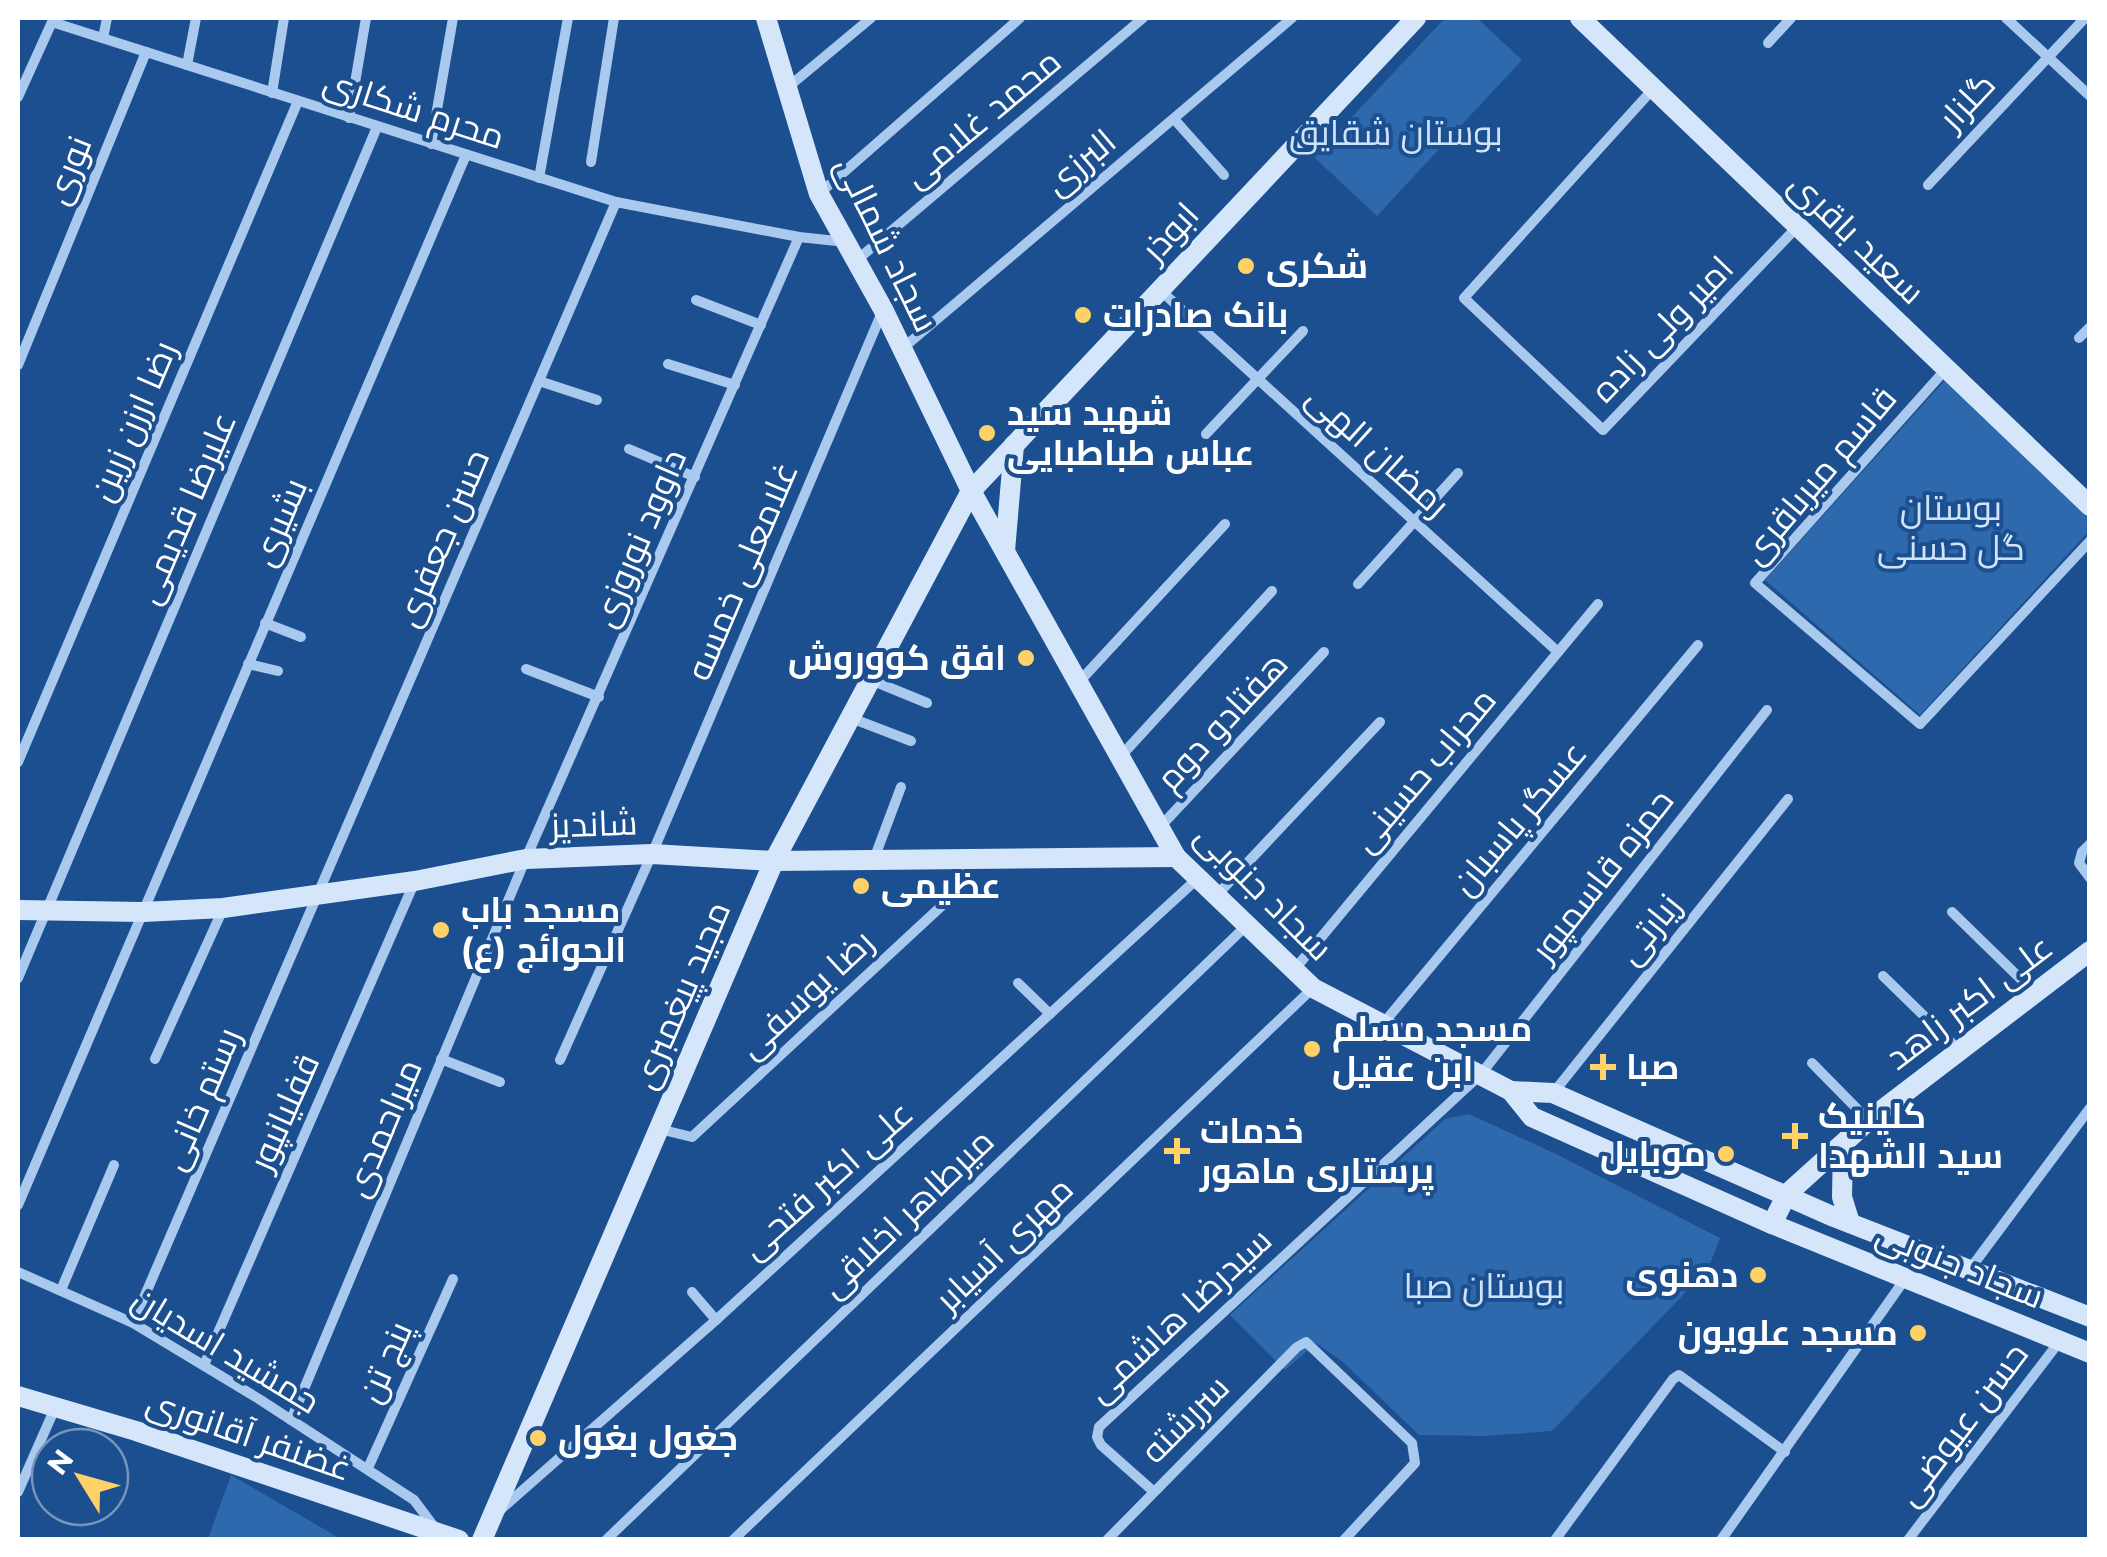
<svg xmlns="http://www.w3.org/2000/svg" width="2107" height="1557" viewBox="0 0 2107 1557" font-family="Montserrat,Cairo,sans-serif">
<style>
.green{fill:#2e69ad}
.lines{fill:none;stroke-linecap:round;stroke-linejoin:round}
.street{stroke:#a9c9ee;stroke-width:10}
.secondary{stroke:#d6e6fa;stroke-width:20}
.poi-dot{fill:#ffd166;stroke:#1b4f8f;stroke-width:4}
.labels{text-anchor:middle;stroke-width:8;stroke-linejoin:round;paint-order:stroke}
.street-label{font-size:35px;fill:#fff;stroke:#1b4f8f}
.park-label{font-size:35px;fill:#cfe3fa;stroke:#1b4f8f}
.poi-label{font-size:35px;font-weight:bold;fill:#fff;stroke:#1b4f8f;text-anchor:start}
</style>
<rect width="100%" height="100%" fill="#1b4f8f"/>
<g class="green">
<path d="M1445 18H1477L1522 60 1377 216 1314 157Z"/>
<path d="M1947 378 2089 515V531L1920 715 1765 580Z"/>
<path d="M1469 1114 1556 1154 1720 1238 1708 1269 1552 1431 1485 1436 1419 1435 1343 1362 1316 1343 1285 1370 1230 1315 1445 1119Z"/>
<path d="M231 1475 341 1539H208Z"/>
</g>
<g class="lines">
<g class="street">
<path d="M2006 18 2090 96"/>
<path d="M103 38 107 18"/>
<path d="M1768 43 1791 18"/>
<path d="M187 65 196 18"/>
<path d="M787 88 871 18"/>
<path d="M1653 89 1464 298 1603 430 1798 226"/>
<path d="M272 93 284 18"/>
<path d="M18 97 52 22 616 202 799 237 846 242"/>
<path d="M349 118 366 18"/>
<path d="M1174 119 1224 175"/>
<path d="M431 144 453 18"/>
<path d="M591 162 614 18"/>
<path d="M539 178 568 18"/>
<path d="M1928 185 2085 18"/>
<path d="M820 193 1020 18"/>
<path d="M857 260 1143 18"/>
<path d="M1160 290 1558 652"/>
<path d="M696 300 761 325"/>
<path d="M2079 338 2090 327"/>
<path d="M903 348 1292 18"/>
<path d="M668 364 735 385"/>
<path d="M18 365 146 52"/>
<path d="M1946 369 1755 583 1920 724 2090 541"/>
<path d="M539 381 597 400"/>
<path d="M1206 434 1303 331"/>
<path d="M629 449 695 477"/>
<path d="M1358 584 1458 473"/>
<path d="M265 623 301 637"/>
<path d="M248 664 278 671"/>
<path d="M526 669 599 697"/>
<path d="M871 680 927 703"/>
<path d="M1079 682 1225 524"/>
<path d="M851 718 911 741"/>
<path d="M1121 756 1272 591"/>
<path d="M18 762 298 101"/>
<path d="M1160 827 1324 652"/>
<path d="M2090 844 2082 852 2079 863 2090 878"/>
<path d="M874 859 901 787"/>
<path d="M1216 896 1380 722"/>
<path d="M1952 912 2035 993"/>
<path d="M1294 970 1598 604"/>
<path d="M1883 976 1959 1050"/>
<path d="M18 978 377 127"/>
<path d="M1018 983 1050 1014"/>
<path d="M1382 1025 1698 645"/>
<path d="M155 1059 223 909"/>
<path d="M441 1059 500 1082"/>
<path d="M560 1060 652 854 883 310"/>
<path d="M1812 1063 1868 1120"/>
<path d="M1554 1092 1788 799"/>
<path d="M659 1129 692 1137 961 888 962 859"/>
<path d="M18 1205 466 155"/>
<path d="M1970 1269 2090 1108"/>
<path d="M18 1272 133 1323 259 1399 414 1500 435 1528"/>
<path d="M61 1290 114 1165"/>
<path d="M692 1292 716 1320"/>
<path d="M133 1323 616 202"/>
<path d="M204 1365 415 881"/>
<path d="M291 1420 523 865 799 237"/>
<path d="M368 1468 453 1279"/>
<path d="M1153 1491 1101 1445 1097 1437 1099 1427 1481 1074 1767 710"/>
<path d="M18 1492 55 1408"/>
<path d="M499 1511 716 1320 1197 879"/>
<path d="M606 1540 1245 927"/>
<path d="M733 1540 1313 988"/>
<path d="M1107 1540 1297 1347 1306 1342 1412 1443 1415 1463 1344 1540"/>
<path d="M1555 1540 1673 1379 1679 1375 1785 1452"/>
<path d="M1721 1540 1905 1279"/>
<path d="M1908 1540 2059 1342"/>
</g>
<g class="secondary">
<path d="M766 18 819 194 883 309 971 491 1176 857 1313 988 1511 1091 1532 1117 1772 1224 2090 1353"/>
<path d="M1580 18 2090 506"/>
<path d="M1005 551 1014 445"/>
<path d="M18 910 143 912 223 908 415 881 526 859 652 854 774 861 1176 857"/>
<path d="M1511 1091 1553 1093 1834 1217 2090 1317"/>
<path d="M1843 1145 1842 1197 1850 1223"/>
<path d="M1772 1224 1787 1194 1869 1120 2090 951"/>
<path d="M18 1396 136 1431 459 1540"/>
<path d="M482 1540 774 861 971 491 1416 18"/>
</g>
</g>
<g class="poi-dot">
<circle cx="1246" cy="266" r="10"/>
<circle cx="1083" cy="315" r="10"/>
<circle cx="987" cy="433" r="10"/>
<circle cx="1026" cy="658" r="10"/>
<circle cx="861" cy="886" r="10"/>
<circle cx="441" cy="930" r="10"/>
<circle cx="1312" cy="1049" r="10"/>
<path d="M1598 1052h10v10h10v10h-10v10h-10v-10h-10v-10h10z"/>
<path d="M1790 1121h10v10h10v10h-10v10h-10v-10h-10v-10h10z"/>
<path d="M1172 1136h10v10h10v10h-10v10h-10v-10h-10v-10h10z"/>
<circle cx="1726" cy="1154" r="10"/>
<circle cx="1758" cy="1275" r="10"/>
<circle cx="1918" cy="1333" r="10"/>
<circle cx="538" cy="1438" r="10"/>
</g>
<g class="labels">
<g class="street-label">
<text transform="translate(1967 101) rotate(-47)" y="12">گلزار</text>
<text transform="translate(414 109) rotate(18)" y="12">محرم شکاری</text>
<text transform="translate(982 118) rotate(-40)" y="12">محمد غلامی</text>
<text transform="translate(1080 162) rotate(-40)" y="12">البرزی</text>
<text transform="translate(68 170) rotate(-68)" y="12">نوری</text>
<text transform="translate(1170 232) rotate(-47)" y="12">ابوذر</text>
<text transform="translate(1857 238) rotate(44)" y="12">سعید باقری</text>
<text transform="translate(887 244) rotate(64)" y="12">سجاد شمالی</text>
<text transform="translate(1662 329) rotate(-46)" y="12">امیر ولی زاده</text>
<text transform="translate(133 421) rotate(-67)" y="12">رضا ارزن زرین</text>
<text transform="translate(1378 451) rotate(42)" y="12">رمضان الهی</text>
<text transform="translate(1819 475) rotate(-50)" y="12">قاسم میرباقری</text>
<text transform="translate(186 508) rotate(-67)" y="12">علیرضا قدیمی</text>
<text transform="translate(279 522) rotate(-67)" y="12">بشیری</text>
<text transform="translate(442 538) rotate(-67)" y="12">حسن جعفری</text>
<text transform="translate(639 538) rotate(-67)" y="12">داوود نوروزی</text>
<text transform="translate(742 571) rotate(-67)" y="12">غلامعلی خمسه</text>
<text transform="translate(1222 721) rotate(-47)" y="12">هفتادو دوم</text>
<text transform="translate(1424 770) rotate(-50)" y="12">محراب حسینی</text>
<text transform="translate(1519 818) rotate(-50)" y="12">عسگر پاسبان</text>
<text transform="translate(594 824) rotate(-2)" y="12">شاندیز</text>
<text transform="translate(1602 875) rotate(-52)" y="12">حمزه قاسمپور</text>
<text transform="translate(1264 892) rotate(45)" y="12">سجاد جنوبی</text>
<text transform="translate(1649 929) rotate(-51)" y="12">زیارتی</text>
<text transform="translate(806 994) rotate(-43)" y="12">رضا یوسفی</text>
<text transform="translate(681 995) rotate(-67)" y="12">مجید پیغمبری</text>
<text transform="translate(1969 1002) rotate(-37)" y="12">علی اکبر زاهد</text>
<text transform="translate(201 1099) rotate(-67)" y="12">رستم خانی</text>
<text transform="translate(284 1112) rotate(-66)" y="12">قفلیانپور</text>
<text transform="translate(383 1128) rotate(-67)" y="12">میراحمدی</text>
<text transform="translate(827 1180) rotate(-42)" y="12">علی اکبر فتحی</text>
<text transform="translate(907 1213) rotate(-44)" y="12">میرطاهر اخلاقی</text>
<text transform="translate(1004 1244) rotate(-44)" y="12">مهری آسیابر</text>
<text transform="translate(1960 1265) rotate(22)" y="12">سجاد جنوبی</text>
<text transform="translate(1179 1315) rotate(-43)" y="12">سیدرضا هاشمی</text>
<text transform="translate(226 1350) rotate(31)" y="12">جمشید اسدیان</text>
<text transform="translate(385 1362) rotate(-66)" y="12">پنج تن</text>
<text transform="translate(1185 1419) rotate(-45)" y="12">سررشته</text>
<text transform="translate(1962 1424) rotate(-53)" y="12">حسن عیوضی</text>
<text transform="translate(249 1435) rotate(19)" y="12">غضنفر آقانوری</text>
</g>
<g class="park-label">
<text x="1396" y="145">بوستان شقایق</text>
<text x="1951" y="520">بوستان<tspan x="1951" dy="40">گل حسنی</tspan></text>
<text x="1484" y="1298">بوستان صبا</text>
</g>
<g class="poi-label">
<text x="1266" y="278">شکری</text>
<text x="1103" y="327">بانک صادرات</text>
<text x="1007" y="425">شهید سید<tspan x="1007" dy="40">عباس طباطبایی</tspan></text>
<text x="1006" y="670" text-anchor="end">افق کووروش</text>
<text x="881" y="898">عظیمی</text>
<text x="461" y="922">مسجد باب<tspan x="461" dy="40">الحوائج (ع)</tspan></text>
<text x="1332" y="1041">مسجد مسلم<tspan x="1332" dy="40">ابن عقیل</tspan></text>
<text x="1626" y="1079">صبا</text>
<text x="1818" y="1128">کلینیک<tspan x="1818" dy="40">سید الشهدا</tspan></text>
<text x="1200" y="1143">خدمات<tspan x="1200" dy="40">پرستاری ماهور</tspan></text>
<text x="1706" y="1166" text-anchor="end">موبایل</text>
<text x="1738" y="1287" text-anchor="end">دهنوی</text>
<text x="1898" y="1345" text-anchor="end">مسجد علویون</text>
<text x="558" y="1450">جغول بغول</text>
</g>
</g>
<rect width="2107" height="1557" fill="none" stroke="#ffffff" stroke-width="40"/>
<g transform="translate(80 1477) rotate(307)"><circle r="48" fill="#1b4f8f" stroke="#7695bc" stroke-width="2.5"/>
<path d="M0-8L18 38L0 25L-18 38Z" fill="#ffd166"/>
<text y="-15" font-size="28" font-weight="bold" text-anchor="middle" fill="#ffffff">N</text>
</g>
</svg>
